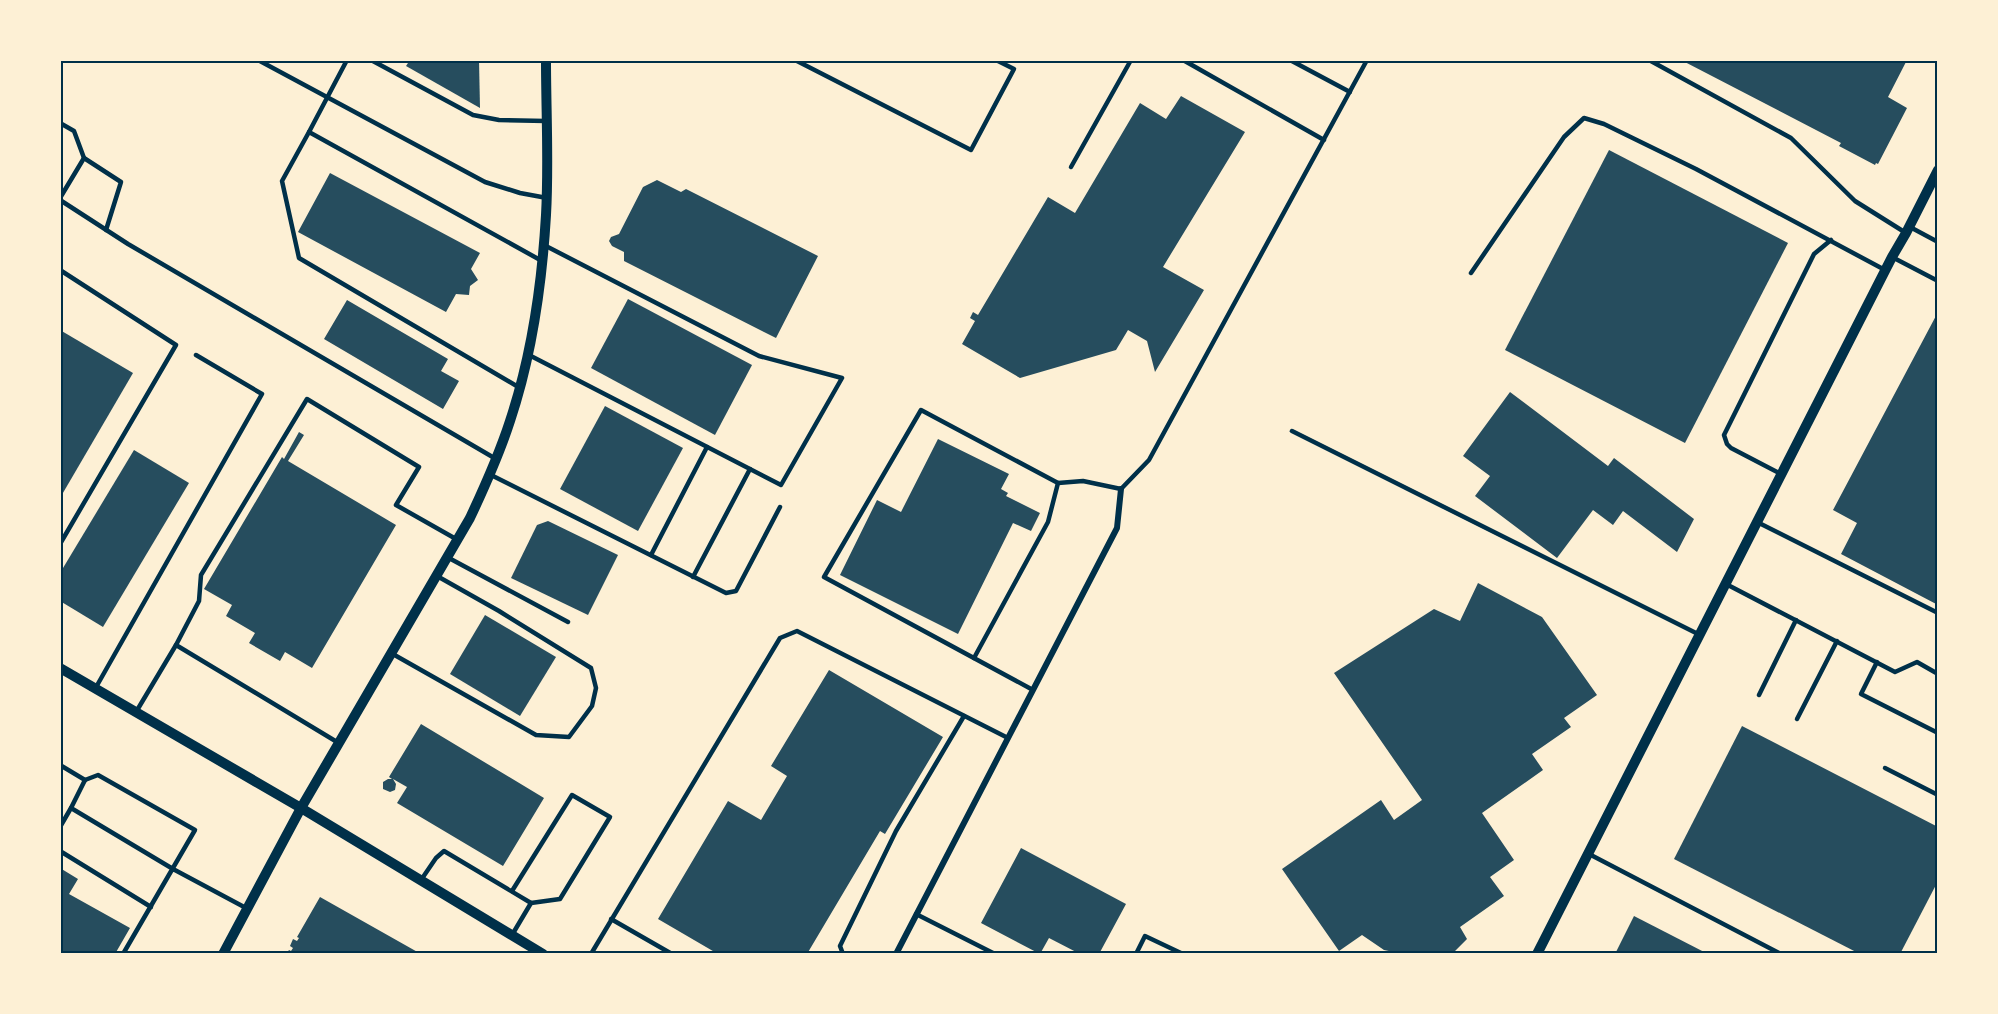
<svg xmlns="http://www.w3.org/2000/svg" width="1998" height="1014" viewBox="0 0 1998 1014" font-family="'Exo 2',sans-serif">
	<style>
		.building { fill: #264d5e }
		.lines { fill: none; stroke-linecap: round; stroke-linejoin: round }
		.service { stroke: #003049; stroke-width: 4.5 }
		.minor { stroke: #003049; stroke-width: 6 }
		.tertiary { stroke: #003049; stroke-width: 10 }
		.neatline { fill: none; stroke: #003049; stroke-width: 2 }
	</style>
	<rect width="100%" height="100%" fill="#fdf0d5"/>
	<g class="building">
		<path d="M410 60H479L480 108 406 66Z"/>
		<path d="M1681 60H1907L1888 97 1907 108 1878 164 1876 163 1875 165 1839 146 1841 143Z"/>
		<path d="M1181 96 1245 132 1163 267 1204 290 1155 372 1147 341 1128 330 1116 350 1020 378 962 344 975 321 970 318 973 312 978 315 1048 197 1075 213 1140 103 1166 119Z"/>
		<path d="M1609 150 1788 243 1685 443 1505 350Z"/>
		<path d="M330 173 480 253 471 269 478 280 470 286 469 295 456 294 446 312 298 232Z"/>
		<path d="M657 180 681 192 686 189 818 256 776 338 624 261V252L612 246 609 241 611 237 619 234 643 187Z"/>
		<path d="M628 299 752 365 715 435 591 368Z"/>
		<path d="M347 300 448 359 441 371 459 381 443 409 324 339Z"/>
		<path d="M1938 312V605L1841 554 1857 523 1833 510Z"/>
		<path d="M60 330 133 373 60 498Z"/>
		<path d="M1510 392 1608 466 1614 458 1694 519 1677 552 1623 511 1613 525 1593 510 1557 558 1475 496 1490 476 1463 456Z"/>
		<path d="M605 406 683 448 638 531 560 489Z"/>
		<path d="M299 432 304 435 288 461 396 525 312 668 285 652 280 661 249 643 255 633 226 616 232 605 204 589 282 457 284 459Z"/>
		<path d="M938 439 1009 474 1001 489 1008 493 1006 496 1040 513 1031 531 1013 523 958 634 840 575 877 500 901 512Z"/>
		<path d="M134 450 189 483 103 627 60 601V573Z"/>
		<path d="M548 521 618 555 588 615 511 578 537 525Z"/>
		<path d="M1478 583 1542 617 1597 695 1564 718 1571 727 1532 754 1543 770 1482 813 1514 860 1490 877 1504 896 1460 927 1467 939 1453 953 1403 954 1384 950 1362 935 1339 951 1282 869 1381 800 1394 820 1422 800 1334 673 1434 609 1460 621Z"/>
		<path d="M485 615 556 657 520 716 450 674Z"/>
		<path d="M829 670 943 737 885 834 880 831 807 954H718L658 919 728 801 761 820 787 776 771 766Z"/>
		<path d="M421 724 544 798 503 866 397 803 407 787 393 779 396 784 395 790 390 792 383 789V782L388 779H392L389 777Z"/>
		<path d="M1742 726 1938 827V881L1900 954H1860L1674 859Z"/>
		<path d="M1021 848 1126 904 1099 954H1080L1049 938 1040 954 981 923Z"/>
		<path d="M60 868 78 879 69 894 130 928 115 954H66L60 951Z"/>
		<path d="M320 897 421 954H286L289 950 291 951 293 948 290 946 293 939 297 941 299 938 297 937Z"/>
		<path d="M1634 916 1708 954H1615Z"/>
	</g>
	<g class="lines">
		<g class="service">
			<path d="M258 60 485 182 520 193 547 198"/>
			<path d="M371 60 473 115 499 120 546 121"/>
			<path d="M795 60 971 150 1014 69 996 60"/>
			<path d="M1183 60 1324 140"/>
			<path d="M1290 60 1350 92"/>
			<path d="M1649 60 1791 138 1855 201 1906 233"/>
			<path d="M60 123 74 131 84 158 121 182 106 230"/>
			<path d="M309 132 347 60"/>
			<path d="M1071 167 1131 60"/>
			<path d="M60 198 84 158"/>
			<path d="M60 200 128 244 496 459"/>
			<path d="M1910 227 1938 242"/>
			<path d="M1892 257 1938 281"/>
			<path d="M60 270 176 345 60 544"/>
			<path d="M1471 273 1564 137 1584 118 1604 124 1696 169 1885 270"/>
			<path d="M529 355 781 485 842 378 759 356 544 245"/>
			<path d="M520 388 299 258 282 181 309 132 542 261"/>
			<path d="M1292 431 1700 635"/>
			<path d="M1781 474 1731 448 1727 444 1724 435 1814 254 1831 240"/>
			<path d="M491 475 726 593 736 591 780 507"/>
			<path d="M1757 522 1938 613"/>
			<path d="M651 555 707 447"/>
			<path d="M447 557 568 622"/>
			<path d="M693 577 750 469"/>
			<path d="M1726 584 1895 672 1917 662 1938 674"/>
			<path d="M176 645 199 601 201 575 307 399 419 467 396 505 456 539"/>
			<path d="M391 653 536 735 569 737 592 706 596 688 591 668 499 611 437 576"/>
			<path d="M974 658 1048 522 1058 483"/>
			<path d="M1877 662 1861 694 1938 733"/>
			<path d="M95 689 262 394 196 355"/>
			<path d="M1033 690 824 577 921 410 1058 483 1083 481 1121 489 1149 460 1367 60"/>
			<path d="M1759 695 1796 620"/>
			<path d="M136 712 176 645 337 742"/>
			<path d="M1797 719 1837 641"/>
			<path d="M60 765 85 780"/>
			<path d="M1885 768 1938 795"/>
			<path d="M60 827 71 808"/>
			<path d="M60 851 151 907"/>
			<path d="M1589 854 1781 954"/>
			<path d="M421 880 436 858 444 851 531 903 512 935"/>
			<path d="M512 891 572 795 610 817 560 899 531 903"/>
			<path d="M916 914 995 954"/>
			<path d="M611 919 672 954"/>
			<path d="M123 954 195 830 98 775 85 780 71 808 173 869 246 908"/>
			<path d="M591 954 780 638 797 631 1008 738"/>
			<path d="M843 954 840 946 896 831 964 716"/>
			<path d="M1136 954 1145 936 1183 954"/>
		</g>
		<path class="minor" d="M896 954 1117 528 1121 489"/>
		<g class="tertiary">
			<path d="M60 668 301 808 543 954"/>
			<path d="M223 954 301 808 470 518C485 486 499 455 510 421 532 355 542 284 546 215 549 164 546 112 546 60"/>
			<path d="M1537 954 1892 257 1906 233 1938 170"/>
		</g>
	</g>
	<rect width="1998" height="1014" fill="none" stroke="#fdf0d5" stroke-width="123"/>
	<rect x="62" y="62" width="1874" height="890" class="neatline"/>
</svg>
